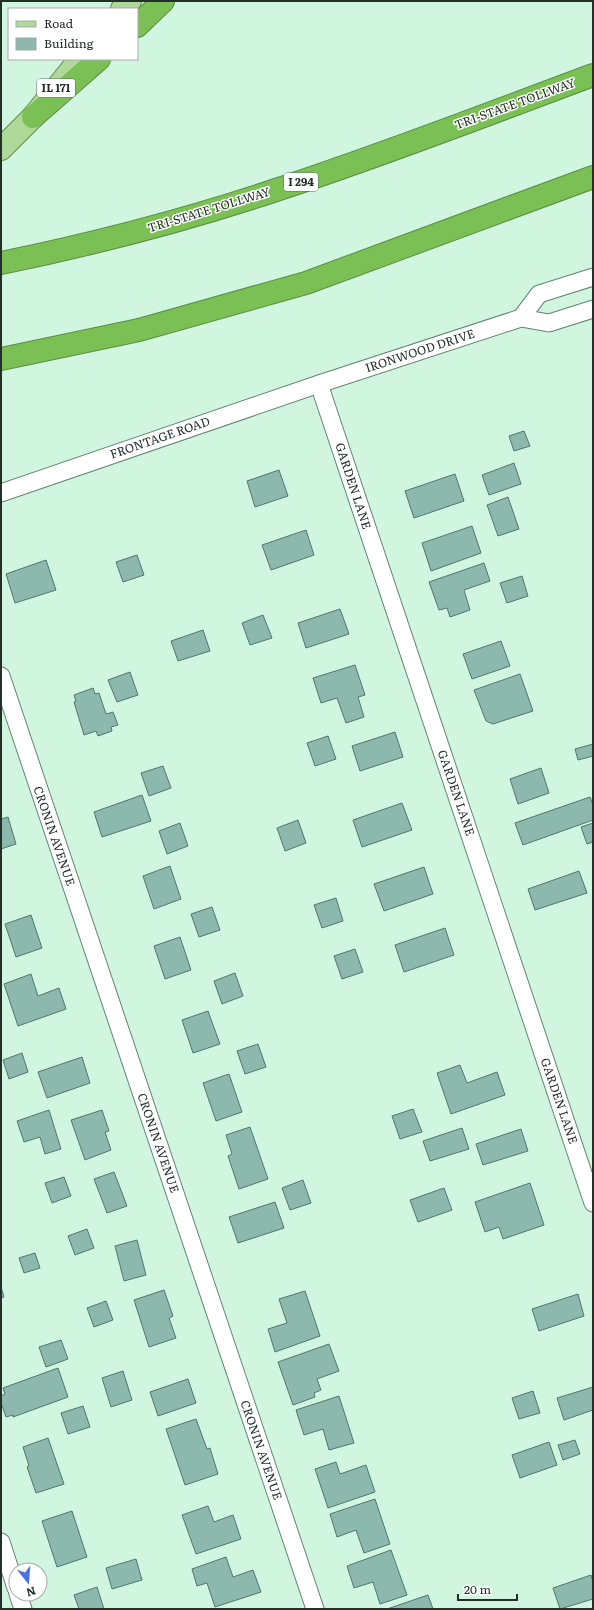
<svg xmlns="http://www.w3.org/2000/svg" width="594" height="1610" viewBox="0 0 594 1610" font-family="Literata,serif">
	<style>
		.building { fill: #8db8ae; stroke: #4e776e }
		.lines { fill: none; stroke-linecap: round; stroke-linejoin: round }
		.street-casing { stroke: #648571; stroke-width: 19 }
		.primary-casing { stroke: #5b8e45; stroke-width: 24 }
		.highway-casing { stroke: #5b8e45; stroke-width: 24 }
		.street { stroke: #fff; stroke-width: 17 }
		.primary { stroke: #afd999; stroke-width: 22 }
		.highway { stroke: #7ac055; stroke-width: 22 }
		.labels { text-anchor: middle; stroke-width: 3; stroke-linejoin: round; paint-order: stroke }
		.shield { fill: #fff; stroke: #646e68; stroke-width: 1 }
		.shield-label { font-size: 11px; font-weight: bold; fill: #223027 }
		.street-label { font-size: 12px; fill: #223027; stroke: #fff }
	</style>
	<rect width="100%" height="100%" fill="#d1f6df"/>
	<g class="building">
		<path d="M524 431 530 446 514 451 509 436Z"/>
		<path d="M514 463 521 484 489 495 482 475Z"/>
		<path d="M279 470 288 496 255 507 247 481Z"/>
		<path d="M455 474 464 501 414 518 405 491Z"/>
		<path d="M508 497 519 529 498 536 487 505Z"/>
		<path d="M472 526 481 553 431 571 422 543Z"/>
		<path d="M306 530 314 555 271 570 262 545Z"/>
		<path d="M137 555 144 575 123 582 116 562Z"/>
		<path d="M46 560 56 590 15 603 6 574Z"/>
		<path d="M484 563 490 581 464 590 470 610 450 617 447 608 439 610 429 582Z"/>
		<path d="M522 576 528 596 507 603 500 583Z"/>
		<path d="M340 609 349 634 306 648 298 623Z"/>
		<path d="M263 615 272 638 250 645 242 623Z"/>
		<path d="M203 630 210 651 178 661 171 641Z"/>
		<path d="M501 641 510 666 472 679 463 654Z"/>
		<path d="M355 665 365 695 358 697 364 717 346 723 337 698 321 703 313 678Z"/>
		<path d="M130 672 138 695 117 702 108 680Z"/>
		<path d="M520 674 533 711 493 724 486 721 474 690Z"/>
		<path d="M93 688 95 694 99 693 106 714 113 712 118 725 111 727 112 731 98 736 96 731 84 735 74 702 76 701 74 695Z"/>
		<path d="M395 732 403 757 360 771 352 746Z"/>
		<path d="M328 736 336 759 315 766 307 743Z"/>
		<path d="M593 744V756L578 760 575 749Z"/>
		<path d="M163 766 171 788 149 796 141 773Z"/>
		<path d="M541 768 549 793 518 804 510 779Z"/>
		<path d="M142 795 151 821 102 837 94 812Z"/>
		<path d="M590 797 593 805V820L523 845 515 823Z"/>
		<path d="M402 803 412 830 362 847 353 820Z"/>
		<path d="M8 817 16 844 1 849V819Z"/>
		<path d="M298 820 306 843 285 851 277 828Z"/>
		<path d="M180 823 188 846 167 854 159 831Z"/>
		<path d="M593 823V842L587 844 581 827Z"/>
		<path d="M170 866 181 899 154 909 143 876Z"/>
		<path d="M424 867 433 894 384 911 374 884Z"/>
		<path d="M579 871 587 893 535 910 528 889Z"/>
		<path d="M336 898 343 921 322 928 314 905Z"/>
		<path d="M212 907 220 930 199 937 191 914Z"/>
		<path d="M31 915 42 948 16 957 5 924Z"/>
		<path d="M445 928 454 955 404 972 395 945Z"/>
		<path d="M180 937 191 970 165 979 154 946Z"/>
		<path d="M355 949 363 972 342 979 334 956Z"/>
		<path d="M235 973 243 996 222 1004 214 981Z"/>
		<path d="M31 974 38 996 59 988 66 1009 18 1026 4 984Z"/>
		<path d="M208 1011 220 1044 193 1053 182 1020Z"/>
		<path d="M258 1044 266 1067 245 1074 237 1051Z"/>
		<path d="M22 1053 28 1072 9 1079 3 1060Z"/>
		<path d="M82 1057 90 1083 47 1098 38 1072Z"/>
		<path d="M460 1065 467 1083 497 1072 505 1095 451 1114 437 1073Z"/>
		<path d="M229 1074 242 1112 216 1121 203 1083Z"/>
		<path d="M413 1109 422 1132 400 1139 392 1116Z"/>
		<path d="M49 1110 61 1149 45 1154 40 1137 24 1142 17 1121Z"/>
		<path d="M102 1110 109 1131 105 1132 111 1150 85 1160 71 1120Z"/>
		<path d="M250 1127 268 1179 239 1189 228 1156 232 1154 226 1135Z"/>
		<path d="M462 1128 469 1149 430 1161 423 1141Z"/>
		<path d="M521 1129 528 1151 483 1165 476 1144Z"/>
		<path d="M114 1172 127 1206 107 1213 94 1179Z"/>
		<path d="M64 1177 71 1196 52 1203 45 1183Z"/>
		<path d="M303 1180 311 1203 290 1210 282 1188Z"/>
		<path d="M530 1183 544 1225 503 1239 499 1227 485 1232 475 1202Z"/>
		<path d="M444 1188 452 1210 418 1222 410 1200Z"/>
		<path d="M275 1202 284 1228 238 1243 229 1217Z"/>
		<path d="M87 1229 94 1248 75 1255 68 1236Z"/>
		<path d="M137 1240 146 1275 124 1281 115 1246Z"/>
		<path d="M35 1253 40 1268 24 1273 19 1258Z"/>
		<path d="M1 1287 4 1297 1 1298Z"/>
		<path d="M164 1290 173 1316 169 1318 176 1338 149 1347 134 1300Z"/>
		<path d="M305 1291 320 1336 275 1352 268 1329 287 1323 279 1299Z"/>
		<path d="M578 1294 584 1316 539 1331 532 1309Z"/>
		<path d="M106 1301 113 1320 94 1327 87 1308Z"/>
		<path d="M61 1340 68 1359 46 1367 39 1347Z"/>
		<path d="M329 1344 339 1371 317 1379 321 1390 314 1393 315 1397 293 1405 278 1362Z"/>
		<path d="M58 1368 68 1397 13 1417V1415L6 1417 1 1403V1396L5 1394 3 1388Z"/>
		<path d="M123 1371 132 1400 111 1407 102 1378Z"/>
		<path d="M188 1379 196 1403 158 1416 150 1392Z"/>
		<path d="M593 1387V1410L564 1420 557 1398Z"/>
		<path d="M533 1391 540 1413 519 1419 512 1398Z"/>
		<path d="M339 1396 354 1443 329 1450 323 1429 304 1435 296 1410Z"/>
		<path d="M83 1406 90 1427 68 1434 61 1413Z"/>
		<path d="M196 1419 207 1449 210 1448 218 1474 185 1485 166 1429Z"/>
		<path d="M48 1438 64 1484 36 1493 27 1467 29 1466 23 1447Z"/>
		<path d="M575 1440 580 1454 563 1460 558 1445Z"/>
		<path d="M549 1442 557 1465 520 1478 512 1455Z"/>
		<path d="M336 1462 340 1474 366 1465 375 1492 328 1508 315 1469Z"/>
		<path d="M375 1499 390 1544 364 1553 356 1530 337 1537 330 1514Z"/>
		<path d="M208 1506 214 1522 233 1515 241 1539 196 1554 182 1515Z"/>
		<path d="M72 1511 87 1557 57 1567 42 1521Z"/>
		<path d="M391 1550 407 1595 380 1604 373 1582 354 1588 347 1566Z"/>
		<path d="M226 1557 233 1577 253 1570 261 1592 215 1607 207 1583 197 1586 192 1569Z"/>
		<path d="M136 1559 142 1580 112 1589 106 1568Z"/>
		<path d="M591 1575 593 1582V1599L560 1609 553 1588Z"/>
		<path d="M97 1587 104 1609H79L74 1595Z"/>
		<path d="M428 1595 433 1609H387Z"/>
	</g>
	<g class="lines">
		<g class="street-casing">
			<g id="street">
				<path d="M521 318 539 294 593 277"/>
				<path d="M319 384 593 1203"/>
				<path d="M1 493 319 384 521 318 549 323 593 309"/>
				<path d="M1 676 315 1609"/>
				<path d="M1 1542 16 1588"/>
				<path d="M18 1594 23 1609"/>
			</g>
		</g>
		<g class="primary-casing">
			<g id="primary">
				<path d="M122 9 130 1"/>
				<path d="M1 149 33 117 80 59"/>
			</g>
		</g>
		<g class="highway-casing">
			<g id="highway">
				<path d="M137 26 163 1"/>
				<path d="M33 117 99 59"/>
				<path d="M1 263C94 244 186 220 276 190 383 155 488 114 593 75"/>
				<path d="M1 359 139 330 306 283 593 177"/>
			</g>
		</g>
		<use href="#street" class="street"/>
		<use href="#primary" class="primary"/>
		<use href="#highway" class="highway"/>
	</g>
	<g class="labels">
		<g class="shield">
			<rect x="37" y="79" width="38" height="18" rx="3"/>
			<rect x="284" y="173" width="34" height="18" rx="3"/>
		</g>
		<g class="shield-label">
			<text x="56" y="92">IL 171</text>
			<text x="301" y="186">I 294</text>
		</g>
		<g class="street-label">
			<text transform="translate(515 104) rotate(-20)" y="4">TRI-STATE TOLLWAY</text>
			<text transform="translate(209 210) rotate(-17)" y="4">TRI-STATE TOLLWAY</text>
			<text transform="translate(420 351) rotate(-18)" y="4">IRONWOOD DRIVE</text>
			<text transform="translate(160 438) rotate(-19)" y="4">FRONTAGE ROAD</text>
			<text transform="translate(353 486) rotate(72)" y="4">GARDEN LANE</text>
			<text transform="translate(456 793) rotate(71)" y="4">GARDEN LANE</text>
			<text transform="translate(54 836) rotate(71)" y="4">CRONIN AVENUE</text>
			<text transform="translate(559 1101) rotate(71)" y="4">GARDEN LANE</text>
			<text transform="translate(158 1143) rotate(71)" y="4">CRONIN AVENUE</text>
			<text transform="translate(261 1450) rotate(71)" y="4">CRONIN AVENUE</text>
		</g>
	</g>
	<rect width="594" height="1610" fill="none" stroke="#223027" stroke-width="4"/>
	<rect x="8" y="8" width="130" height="52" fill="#ffffff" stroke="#a7aca9"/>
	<rect x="16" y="21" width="20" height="6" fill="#afd999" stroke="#a7aca9"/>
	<text x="44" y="28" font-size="12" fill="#223027">Road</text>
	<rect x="16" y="38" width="20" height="12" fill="#8db8ae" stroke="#a7aca9"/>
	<text x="44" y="48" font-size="12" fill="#223027">Building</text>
	<g transform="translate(28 1582) rotate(163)"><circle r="19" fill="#ffffff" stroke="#a7aca9"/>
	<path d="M0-3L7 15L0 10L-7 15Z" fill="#4972e4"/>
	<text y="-6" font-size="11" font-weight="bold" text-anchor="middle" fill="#223027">N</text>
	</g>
	<path d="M458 1594v6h59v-6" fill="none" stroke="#223027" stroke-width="2"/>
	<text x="464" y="1594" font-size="12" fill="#223027" stroke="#ffffff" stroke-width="3" paint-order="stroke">20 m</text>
</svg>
